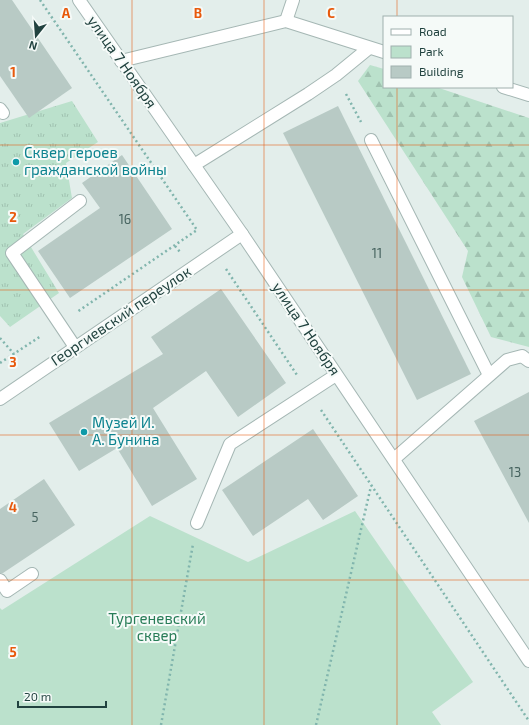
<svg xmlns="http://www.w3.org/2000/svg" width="529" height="725" viewBox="0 0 529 725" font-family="'Exo 2',sans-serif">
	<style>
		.grass { fill: url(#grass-tufts) }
		.forest { fill: url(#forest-firs) }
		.park { fill: #bbe1cc }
		.building { fill: #b8cac5 }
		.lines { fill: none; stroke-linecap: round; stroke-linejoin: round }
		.minor-casing { stroke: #a5b7b4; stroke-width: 14 }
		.path { stroke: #81b5ad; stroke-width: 2.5; stroke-dasharray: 2 3; stroke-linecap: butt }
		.minor { stroke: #fff; stroke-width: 12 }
		.grid { fill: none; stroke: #e8590c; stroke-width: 1; stroke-opacity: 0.55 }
		.culture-dot { fill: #0f9aa8; stroke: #f5faf8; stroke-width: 1.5 }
		.labels { text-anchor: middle; stroke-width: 4; stroke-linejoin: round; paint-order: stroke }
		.number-label { font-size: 13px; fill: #476460 }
		.street-label { font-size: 15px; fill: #21423f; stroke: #f5faf8 }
		.culture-label { font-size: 15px; fill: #0d838f; stroke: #f5faf8; text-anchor: start }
		.park-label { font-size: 15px; fill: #277c57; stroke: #f5faf8 }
		.grid-label { font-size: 13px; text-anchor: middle; font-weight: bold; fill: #e8590c; stroke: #f5faf8; stroke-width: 4; stroke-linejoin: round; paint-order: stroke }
	</style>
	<defs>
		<pattern id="grass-tufts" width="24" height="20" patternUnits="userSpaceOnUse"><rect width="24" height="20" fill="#bbe1cc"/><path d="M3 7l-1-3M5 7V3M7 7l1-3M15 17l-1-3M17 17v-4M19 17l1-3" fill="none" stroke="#a0c2b0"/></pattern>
		<pattern id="forest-firs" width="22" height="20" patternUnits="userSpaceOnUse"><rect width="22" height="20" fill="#bbe1cc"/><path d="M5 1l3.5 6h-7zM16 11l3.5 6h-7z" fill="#a0c2b0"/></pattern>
	</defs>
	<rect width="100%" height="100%" fill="#e3eeeb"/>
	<path class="grass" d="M72 101 98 142 66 163 72 198 23 234 59 293 10 327 0 316V123Z"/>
	<path class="forest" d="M370 65 384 69V87H436L529 118V347L491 337 462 277 468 251 358 81Z"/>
	<path class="park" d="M355 511 473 682 432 712 441 725H0V608L2 610 150 516 248 562Z"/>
	<g class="building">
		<path d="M0 0H12L72 88 29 118 0 76Z"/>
		<path d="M338 106 471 374 417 400 283 133Z"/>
		<path d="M122 155 172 229 70 298 38 251 100 208 82 183Z"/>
		<path d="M221 289 286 383 238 417 206 371 153 408 197 479 152 506 117 448 79 471 49 423 163 354 151 337Z"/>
		<path d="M529 392V523L474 421Z"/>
		<path d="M313 429 358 496 323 520 308 499 253 536 222 490Z"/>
		<path d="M44 479 75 525 3 573H0V509Z"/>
	</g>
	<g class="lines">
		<g class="minor-casing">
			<g id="minor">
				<path d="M79 0 242 234 529 661"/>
				<path d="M286 21 293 0"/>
				<path d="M121 61 286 21 384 52"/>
				<path d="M503 87 529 95"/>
				<path d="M0 109 3 113"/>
				<path d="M371 140 489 375"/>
				<path d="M194 165 308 94 336 75 369 48"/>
				<path d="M75 347 12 253 80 201"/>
				<path d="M0 399 242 234"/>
				<path d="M394 459 507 360 522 356 529 361"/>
				<path d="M197 523 230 444 336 375"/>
				<path d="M0 580 7 591 32 574"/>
			</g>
		</g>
		<g class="path">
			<path d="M40 0 197 230 77 312"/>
			<path d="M346 94 361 122"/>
			<path d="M175 246 180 252"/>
			<path d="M226 269 297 375"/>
			<path d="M0 338 14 354"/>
			<path d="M0 363 41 336"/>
			<path d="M321 410 529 721"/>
			<path d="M161 725 193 544"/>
			<path d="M316 725 371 486"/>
		</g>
		<use href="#minor" class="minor"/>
	</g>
	<path class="grid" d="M132 0V725M264 0V725M397 0V17M397 87V725M0 145H529M0 290H529M0 435H529M0 580H529"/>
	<g class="culture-dot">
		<circle cx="16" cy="162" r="4"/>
		<circle cx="84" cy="432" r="4"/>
	</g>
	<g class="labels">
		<g class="number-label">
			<text x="125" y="224">16</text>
			<text x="377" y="258">11</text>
			<text x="515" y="477">13</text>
			<text x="35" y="522">5</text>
		</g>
		<g class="street-label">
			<text transform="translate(122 62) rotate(55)" y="5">улица 7 Ноября</text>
			<text transform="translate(121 316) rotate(-34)" y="5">Георгиевский переулок</text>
			<text transform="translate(306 329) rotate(56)" y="5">улица 7 Ноября</text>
		</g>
		<g class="culture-label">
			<text x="24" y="158">Сквер героев<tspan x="24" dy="17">гражданской войны</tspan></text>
			<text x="92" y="428">Музей И.<tspan x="92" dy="17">А. Бунина</tspan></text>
		</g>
		<g class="park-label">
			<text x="157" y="624">Тургеневский<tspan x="157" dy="17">сквер</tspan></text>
		</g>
	</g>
	<g class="grid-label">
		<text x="66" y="18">A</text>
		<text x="198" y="18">B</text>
		<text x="331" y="18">C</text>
		<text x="13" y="77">1</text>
		<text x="13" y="222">2</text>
		<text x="13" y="367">3</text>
		<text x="13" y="512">4</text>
		<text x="13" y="657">5</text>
	</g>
	<rect x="383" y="16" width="130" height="72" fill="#f5faf8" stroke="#a0b0ae"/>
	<rect x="391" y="29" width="20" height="6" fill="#ffffff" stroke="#a0b0ae"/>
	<text x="419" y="36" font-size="12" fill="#21423f">Road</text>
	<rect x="391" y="46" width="20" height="12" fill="#bbe1cc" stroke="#a0b0ae"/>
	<text x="419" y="56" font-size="12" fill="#21423f">Park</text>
	<rect x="391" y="66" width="20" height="12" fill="#b8cac5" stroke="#a0b0ae"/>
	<text x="419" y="76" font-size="12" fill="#21423f">Building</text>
	<g transform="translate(36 36) rotate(197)" stroke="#f5faf8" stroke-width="3" paint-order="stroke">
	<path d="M0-3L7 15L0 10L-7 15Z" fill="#21423f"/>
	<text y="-6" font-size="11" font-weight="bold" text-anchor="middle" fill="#21423f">N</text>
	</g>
	<path d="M18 701v6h88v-6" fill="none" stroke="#21423f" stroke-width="2"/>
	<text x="24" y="701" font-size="12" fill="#21423f" stroke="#f5faf8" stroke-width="3" paint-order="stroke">20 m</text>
</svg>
